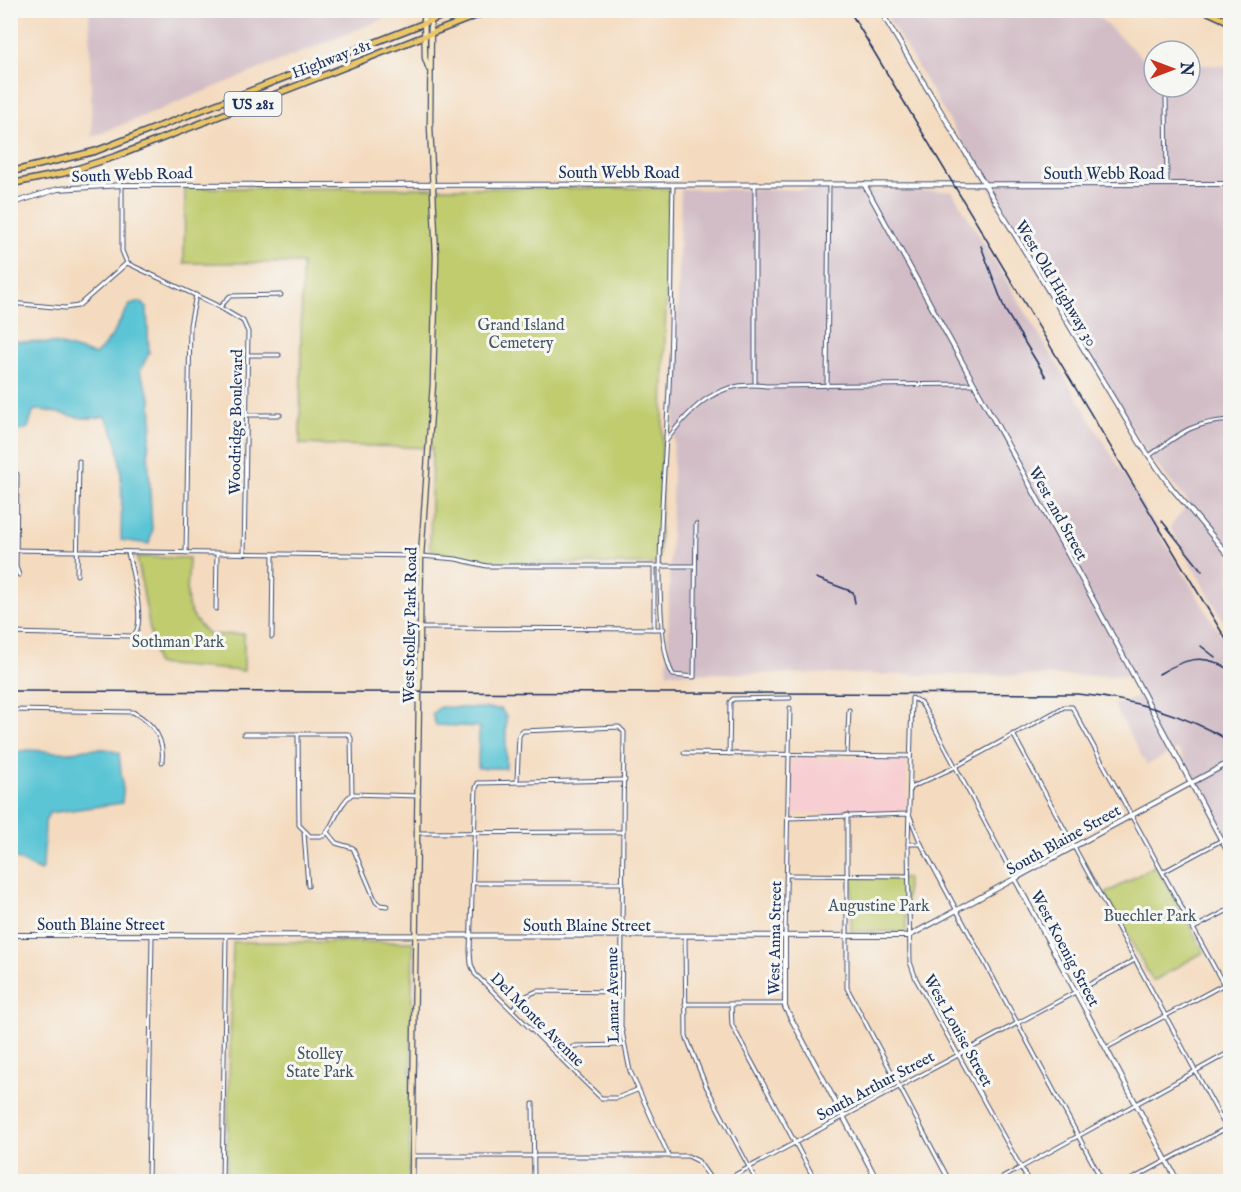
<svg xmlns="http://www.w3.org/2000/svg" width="1241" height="1192" viewBox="0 0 1241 1192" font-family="'IM FELL English',serif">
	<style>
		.built { fill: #f7cfd2 }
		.industrial { fill: #d2bdc6 }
		.green { fill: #c0cc6e; stroke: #6e7e66; stroke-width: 1.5 }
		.water { fill: #5bc5d5; stroke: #3b7a9a; stroke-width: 1.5 }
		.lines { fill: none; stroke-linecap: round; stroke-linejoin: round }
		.minor-casing { stroke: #3c496d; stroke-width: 5 }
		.tertiary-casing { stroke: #3c496d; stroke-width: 6 }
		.secondary-casing { stroke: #3c496d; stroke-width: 7 }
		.trunk-casing { stroke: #3c496d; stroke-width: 8 }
		.minor { stroke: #fff; stroke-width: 3 }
		.tertiary { stroke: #fff; stroke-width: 4 }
		.secondary { stroke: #f7e8c3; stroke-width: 4.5 }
		.trunk { stroke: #ebc669; stroke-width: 5 }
		.rail { stroke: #1b2f5e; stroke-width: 1.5 }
		.labels { text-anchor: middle; stroke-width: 6; stroke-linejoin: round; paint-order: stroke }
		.shield { fill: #f6f6f2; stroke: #5d6b8a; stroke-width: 1.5 }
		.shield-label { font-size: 15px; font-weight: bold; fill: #1b2f5e }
		.street-label { font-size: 16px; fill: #1b2f5e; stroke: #f6f6f2 }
		.park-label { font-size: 16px; fill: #445662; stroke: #f6f6f2 }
	</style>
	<rect width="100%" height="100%" fill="#f6f6f2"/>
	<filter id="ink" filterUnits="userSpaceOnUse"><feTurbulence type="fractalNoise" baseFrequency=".0167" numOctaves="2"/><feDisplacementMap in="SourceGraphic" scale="12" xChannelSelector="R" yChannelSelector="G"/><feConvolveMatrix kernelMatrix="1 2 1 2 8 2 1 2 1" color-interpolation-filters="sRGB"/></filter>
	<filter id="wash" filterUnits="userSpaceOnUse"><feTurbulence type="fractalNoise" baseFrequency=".008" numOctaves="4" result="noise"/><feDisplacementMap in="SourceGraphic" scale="24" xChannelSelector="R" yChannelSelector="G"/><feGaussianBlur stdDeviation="1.35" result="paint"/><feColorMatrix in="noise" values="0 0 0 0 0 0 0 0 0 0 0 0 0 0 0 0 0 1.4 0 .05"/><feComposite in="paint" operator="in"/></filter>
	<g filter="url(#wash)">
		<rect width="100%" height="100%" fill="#f4dbbf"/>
		<path class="built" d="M791 758 907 759 906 812 790 814Z"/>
		<g class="industrial">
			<path d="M89 11V10L403 11 92 137Z"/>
			<path d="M884 11H1092L1147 62 1154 63V87H1190V64L1230 66V632L1170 527 1189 503 1149 456Z"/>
			<path d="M681 189 952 191 1230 650V847L1178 749 1147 765 1113 704 1141 697 1130 676 667 673Z"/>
		</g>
		<g class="green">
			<path d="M185 188H669L659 564 488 563 430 550 432 448 300 444 302 263H184Z"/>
			<path d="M137 557 189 558C188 597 179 607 209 635L244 634V671L156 664Z"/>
			<path d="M1156 865 1204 952 1153 981 1105 894Z"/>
			<path d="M852 877 907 878 906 932 851 931Z"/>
			<path d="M233 942H413L409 1181 226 1182Z"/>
		</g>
		<g class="water">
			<path d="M141 302 147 308 149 353 140 371 151 399 152 424 148 450 152 531 149 544 121 540C121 506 127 442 104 416 84 424 57 409 34 410L28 428 10 434 11 341 54 343 95 355C115 337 116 325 130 305Z"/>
			<path d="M440 707 501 709 506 717V768H478L479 727 436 725 432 714Z"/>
			<path d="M85 749H107L119 753 123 791 122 803 49 813 45 822 43 868 40 871 11 856V754C30 744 62 758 85 749Z"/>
		</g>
	</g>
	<g filter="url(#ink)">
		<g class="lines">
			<g class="minor-casing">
				<g id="minor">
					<path d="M1163 88 1166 95 1167 184"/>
					<path d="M673 185C671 263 673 343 667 422 664 474 650 635 673 675L694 677 696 524"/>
					<path d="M122 186V251L127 263 214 304 243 321 248 332 244 554"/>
					<path d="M10 303 65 308 78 306 127 263"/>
					<path d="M220 307 230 296 281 295"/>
					<path d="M249 355H279"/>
					<path d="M755 382V184"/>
					<path d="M827 386 829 184"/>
					<path d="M247 415H280"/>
					<path d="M666 441C692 406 719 379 766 386L974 384"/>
					<path d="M1149 456C1181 433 1190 423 1230 420"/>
					<path d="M17 474 16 567 19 575"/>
					<path d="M10 550 421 556 456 559 487 566H695"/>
					<path d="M186 553 190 325 196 295"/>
					<path d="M77 575 79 461"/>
					<path d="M216 609 217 553"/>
					<path d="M422 628 664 629"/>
					<path d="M654 629V567"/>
					<path d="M10 633 132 636C148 628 131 569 128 552"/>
					<path d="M272 637 273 555"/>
					<path d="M10 710 133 712C153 723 165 738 162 762"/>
					<path d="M244 734H348L351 738 352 794C338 805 335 823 324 836H310L299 825 298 734"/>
					<path d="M1013 734 1230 1135"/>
					<path d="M684 753 910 756"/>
					<path d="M729 754 730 702 733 699 790 698"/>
					<path d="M847 755 849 710"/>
					<path d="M517 780 519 736 522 731 619 727 624 732 621 1026 630 1071 669 1156"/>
					<path d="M625 780 478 783 476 788 470 951 471 964 475 974 601 1098H617L637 1090"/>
					<path d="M910 788 955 767 1064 707H1072L1230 996"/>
					<path d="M352 794 419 796"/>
					<path d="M847 815V988L950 1182"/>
					<path d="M788 818 909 814 921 844 1103 1182"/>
					<path d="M327 832 336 843 353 848 376 902 380 905 387 906"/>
					<path d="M304 833 308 886"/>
					<path d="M418 833 623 832"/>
					<path d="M908 844H921"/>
					<path d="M1163 872 1222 840"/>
					<path d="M787 875 908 876"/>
					<path d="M1015 879 927 713 920 702 912 698 908 844 910 962 916 979 1029 1182"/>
					<path d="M473 883H623"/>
					<path d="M1194 928 1230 909"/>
					<path d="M685 937 686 1036 706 1086 757 1182"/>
					<path d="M785 937 790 708"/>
					<path d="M685 1004H785"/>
					<path d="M731 1004 732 1025 816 1182"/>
					<path d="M512 1010 522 998 537 991 621 992"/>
					<path d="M1106 1048 1230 981"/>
					<path d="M558 1055 575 1046 623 1045"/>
					<path d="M533 1104 534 1182"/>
					<path d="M413 1156H688L698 1161 713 1182"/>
					<path d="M148 1182 152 936"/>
					<path d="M222 1182 226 937"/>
					<path d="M722 1182 1135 960"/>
					<path d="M995 1182 1230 1052"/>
					<path d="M1127 1182 1230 1126"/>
				</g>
			</g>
			<g class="tertiary-casing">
				<g id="tertiary">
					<path d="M880 10 1140 443 1171 487 1230 557"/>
					<path d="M864 184 1096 605 1230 856"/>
					<path d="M10 204 58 189 122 185 1230 184"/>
					<path d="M1015 879 1178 1182"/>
					<path d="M10 935 909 936 1230 762"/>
					<path d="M785 938V1007L878 1182"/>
				</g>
			</g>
			<g class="secondary-casing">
				<g id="secondary">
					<path d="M424 10 425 58 429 69"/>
					<path d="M412 1182 421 556 433 384 436 256 430 126 431 10"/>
				</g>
			</g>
			<g class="trunk-casing">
				<g id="trunk">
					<path d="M1204 10 1230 22"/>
					<path d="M10 172 96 151 458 10"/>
					<path d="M10 184 64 173 117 156 491 10"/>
				</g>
			</g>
			<use href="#minor" class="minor"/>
			<use href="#tertiary" class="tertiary"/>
			<use href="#secondary" class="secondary"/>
			<use href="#trunk" class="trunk"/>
			<g class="rail">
				<path d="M849 10 1230 646"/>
				<path d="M981 246 1005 310 1046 377"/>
				<path d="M1162 521 1202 571"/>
				<path d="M816 578 853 592 855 603"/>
				<path d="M1201 646 1215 657"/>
				<path d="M1159 674C1184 659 1204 652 1230 670"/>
				<path d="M10 691 1077 694C1132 699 1182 713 1230 741"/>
			</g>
		</g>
	</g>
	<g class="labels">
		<rect class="shield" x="224.5" y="92" width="57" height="24" rx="4.5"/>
		<g class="shield-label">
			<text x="253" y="109">US 281</text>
		</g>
		<g class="street-label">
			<text transform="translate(331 58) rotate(-21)" y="6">Highway 281</text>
			<text x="619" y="178">South Webb Road</text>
			<text x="1104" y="179">South Webb Road</text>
			<text transform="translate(132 174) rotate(-2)" y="6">South Webb Road</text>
			<text transform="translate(1057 283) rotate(59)" y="6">West Old Highway 30</text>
			<text transform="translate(235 422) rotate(-89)" y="6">Woodridge Boulevard</text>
			<text transform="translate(1059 513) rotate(61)" y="6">West 2nd Street</text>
			<text transform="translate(409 625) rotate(-89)" y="6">West Stolley Park Road</text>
			<text transform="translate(1063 839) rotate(-29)" y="6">South Blaine Street</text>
			<text x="101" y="930">South Blaine Street</text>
			<text x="587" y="931">South Blaine Street</text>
			<text transform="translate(774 938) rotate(-89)" y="6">West Anna Street</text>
			<text transform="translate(1066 948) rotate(62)" y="6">West Koenig Street</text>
			<text transform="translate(612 995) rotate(-91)" y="6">Lamar Avenue</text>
			<text transform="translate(538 1019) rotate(45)" y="6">Del Monte Avenue</text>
			<text transform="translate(959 1030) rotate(61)" y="6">West Louise Street</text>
			<text transform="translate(875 1085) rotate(-28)" y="6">South Arthur Street</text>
		</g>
		<g class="park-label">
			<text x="521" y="330">Grand Island<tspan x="521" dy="18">Cemetery</tspan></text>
			<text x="178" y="647">Sothman Park</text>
			<text x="879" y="911">Augustine Park</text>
			<text x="1150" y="921">Buechler Park</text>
			<text x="320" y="1059">Stolley<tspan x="320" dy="18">State Park</tspan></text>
		</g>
	</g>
	<rect width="1241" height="1192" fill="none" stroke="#f6f6f2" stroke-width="36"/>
	<g transform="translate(1172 69) rotate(90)"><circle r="28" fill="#f6f6f2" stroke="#9ea6b7" stroke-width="1.5"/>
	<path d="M0-4.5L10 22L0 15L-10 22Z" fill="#c8321e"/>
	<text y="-9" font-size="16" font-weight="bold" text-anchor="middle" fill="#1b2f5e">N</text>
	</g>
</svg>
